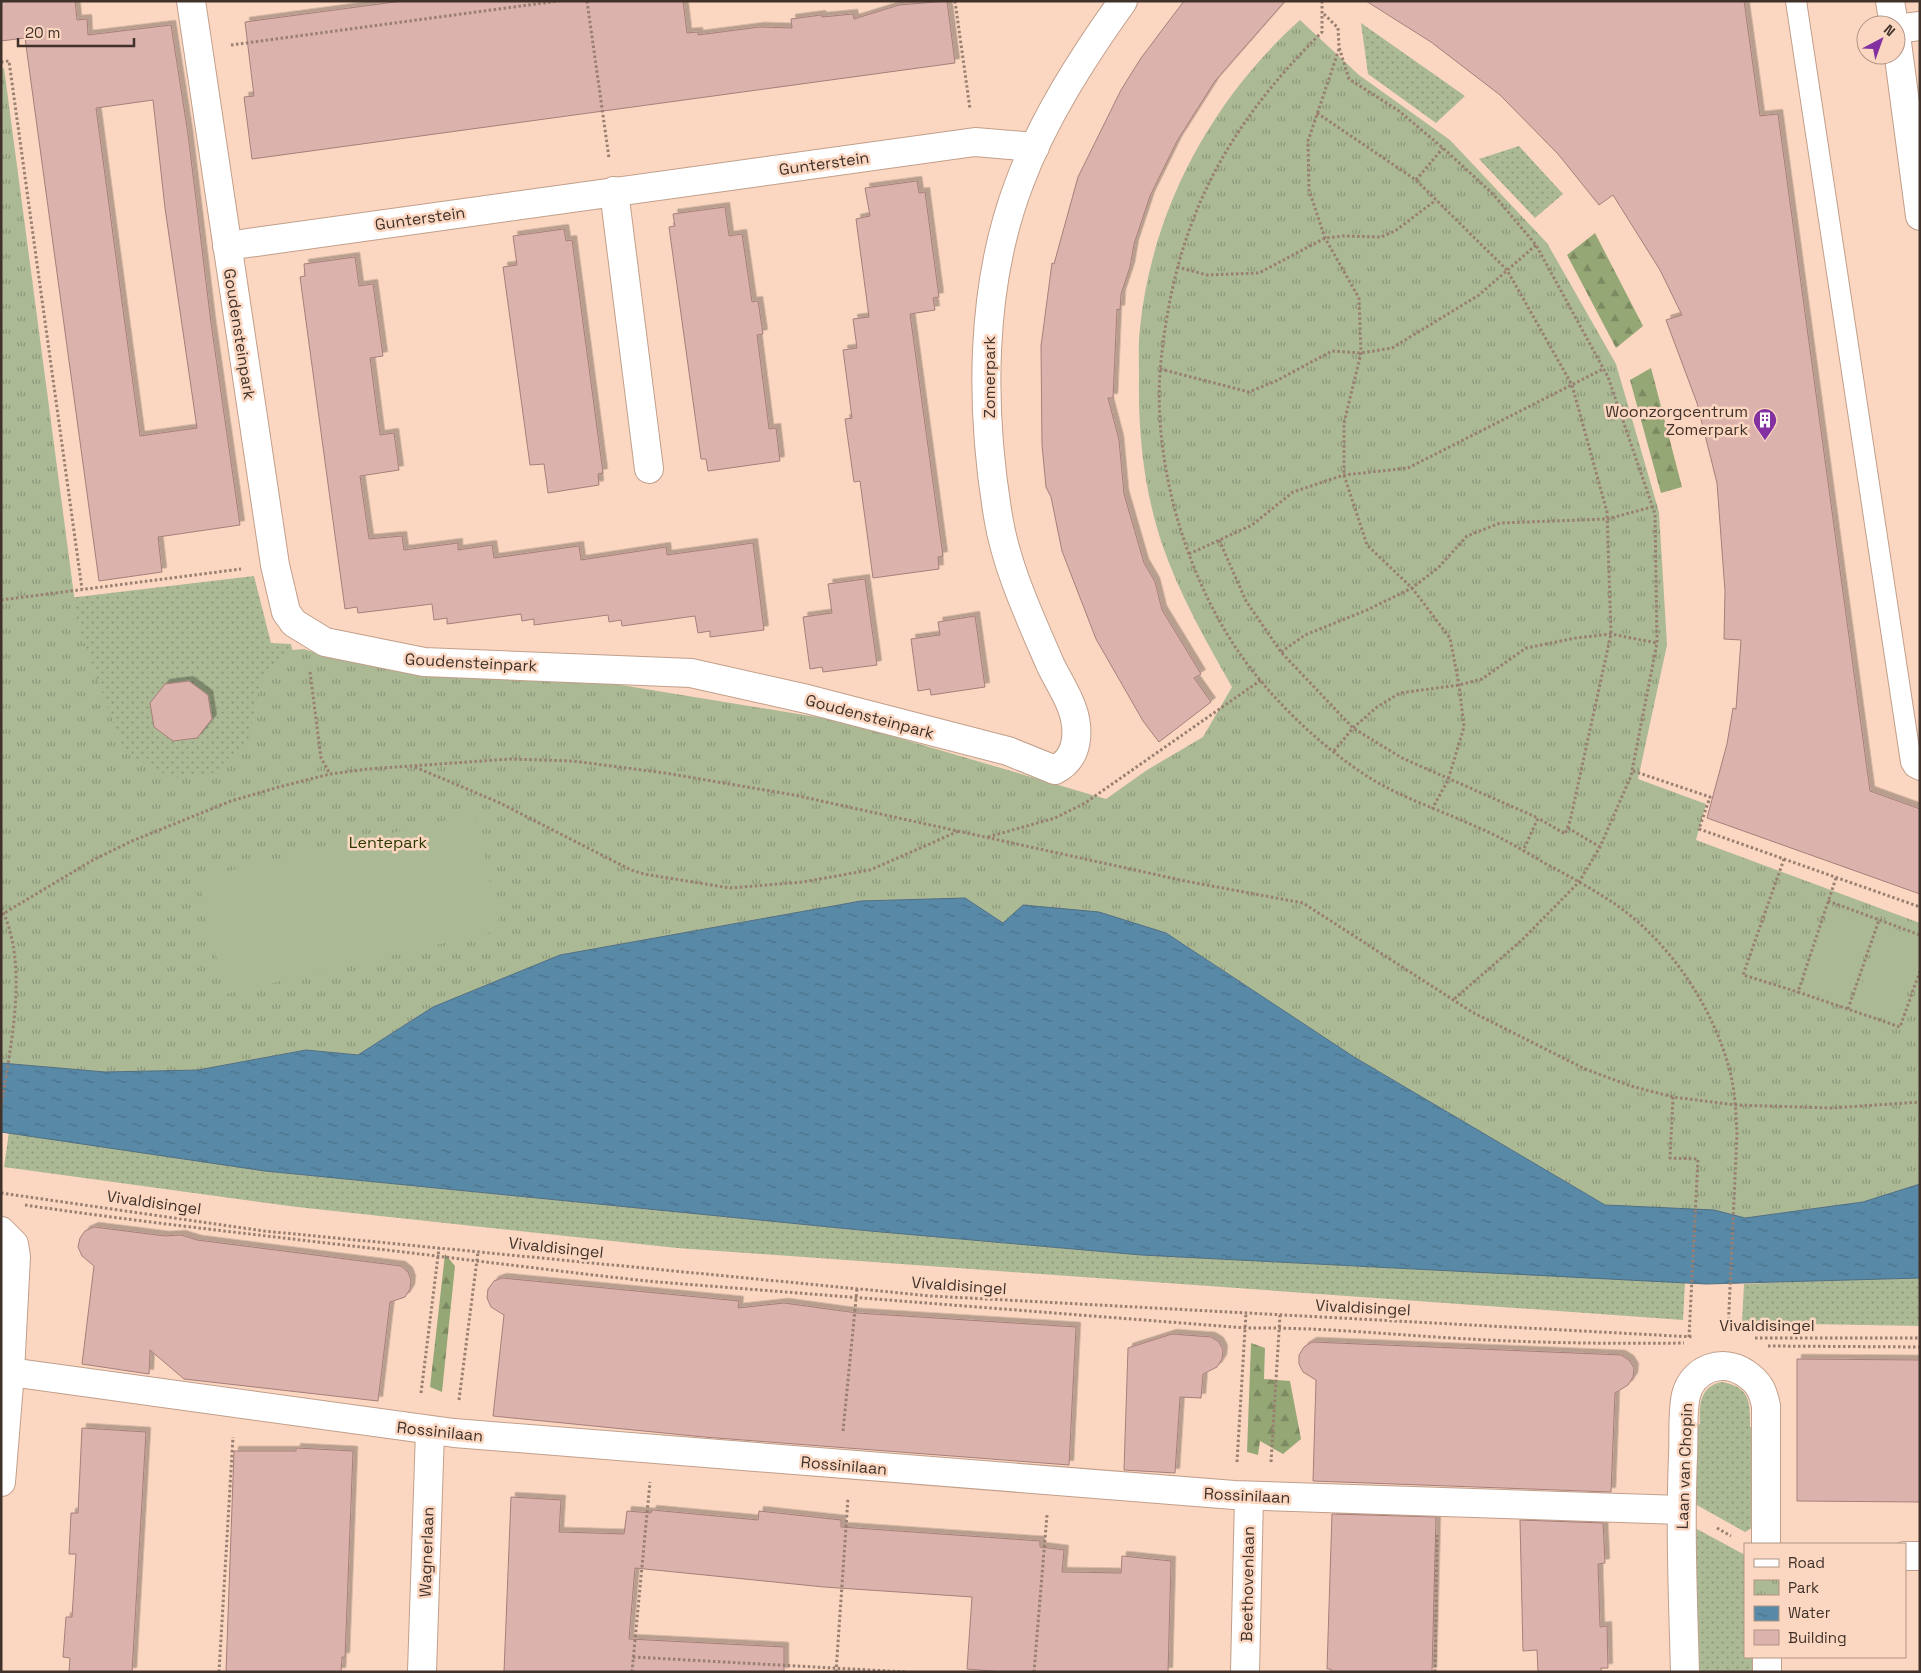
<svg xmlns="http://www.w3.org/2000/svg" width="1921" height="1673" viewBox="0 0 1921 1673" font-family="'Space Grotesk',sans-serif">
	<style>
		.grass { fill: url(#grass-dots) }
		.forest { fill: url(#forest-firs) }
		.park { fill: url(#park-tufts) }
		.pitch { fill: #acb995 }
		.water { fill: url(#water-ripples); stroke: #516f82 }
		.building { fill: #dcb2ad; stroke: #a67f7a; fill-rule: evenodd; filter: url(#shadow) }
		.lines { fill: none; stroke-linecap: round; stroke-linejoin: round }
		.lane-casing { stroke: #c19f8b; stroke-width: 22 }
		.street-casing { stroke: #c19f8b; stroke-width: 30 }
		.path { stroke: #987f71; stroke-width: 3; stroke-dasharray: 2.5 2.5; stroke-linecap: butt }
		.lane { stroke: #fff; stroke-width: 20 }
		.street { stroke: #fff; stroke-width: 28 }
		.labels { text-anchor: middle; stroke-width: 5; stroke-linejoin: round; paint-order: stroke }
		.street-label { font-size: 16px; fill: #40322a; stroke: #fbd7c1 }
		.poi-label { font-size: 16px; fill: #40322a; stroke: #fbd7c1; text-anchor: end }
		.park-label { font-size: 16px; fill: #293700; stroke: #fbd7c1 }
	</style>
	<defs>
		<pattern id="grass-dots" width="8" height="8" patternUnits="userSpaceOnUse" patternTransform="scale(1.25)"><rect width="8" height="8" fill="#acb995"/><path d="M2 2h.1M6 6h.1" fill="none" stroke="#8d977a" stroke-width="1.8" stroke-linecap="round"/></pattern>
		<pattern id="forest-firs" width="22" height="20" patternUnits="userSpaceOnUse" patternTransform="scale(1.25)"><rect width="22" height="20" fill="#96a776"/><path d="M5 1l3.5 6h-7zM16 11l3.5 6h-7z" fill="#7c8961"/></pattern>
		<pattern id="park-tufts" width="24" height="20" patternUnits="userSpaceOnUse" patternTransform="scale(1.25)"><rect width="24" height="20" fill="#acb995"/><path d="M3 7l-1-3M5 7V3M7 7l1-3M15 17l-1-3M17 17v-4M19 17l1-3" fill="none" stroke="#8d977a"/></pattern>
		<pattern id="water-ripples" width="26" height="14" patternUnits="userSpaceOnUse" patternTransform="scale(1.25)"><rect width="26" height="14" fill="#5889a7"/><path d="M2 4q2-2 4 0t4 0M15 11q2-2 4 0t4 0" fill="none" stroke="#4a7188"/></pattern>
		<filter id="shadow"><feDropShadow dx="4.5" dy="-4.5" stdDeviation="0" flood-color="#0004"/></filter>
	</defs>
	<rect width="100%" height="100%" fill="#fbd7c1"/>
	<g class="grass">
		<path d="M1361 23 1465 96 1436 123 1368 74Z"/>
		<path d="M1519 146 1563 194 1535 218 1479 159Z"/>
		<path d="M254 576 271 643 291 644 309 723 40 878 1 606Z"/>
		<path d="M9 1132 265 1171 870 1231 1141 1255 1685 1282 1683 1320 677 1248 297 1207 4 1167Z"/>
		<path d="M1880 1278H1920V1326L1742 1323 1744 1284Z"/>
		<path d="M1722 1382C1751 1387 1750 1403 1750 1427H1754V1527L1745 1532 1695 1504V1425L1700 1424C1699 1405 1700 1386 1722 1382Z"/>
		<path d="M1695 1528 1745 1555V1657H1757V1672H1699Z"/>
	</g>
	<g class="forest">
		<path d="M1595 233 1643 326 1616 348 1567 255Z"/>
		<path d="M1651 368 1682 487 1661 493 1630 380Z"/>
		<path d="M445 1254 455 1266 442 1392 430 1387Z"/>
		<path d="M1251 1343 1265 1348 1264 1379 1290 1381 1301 1439 1283 1454 1260 1441 1258 1455 1247 1452Z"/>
	</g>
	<path class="park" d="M1300 20 1359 75 1450 140 1547 243 1616 364 1659 512 1667 645 1638 779 1706 804 1696 840 1920 923V1184L1863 1202 1745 1218 1605 1205 1354 1057 1166 933 1003 923 965 898 861 901 560 955 433 1007 358 1055 306 1050 198 1070 105 1072 1 1063V69L4 68 78 625 124 752 172 778 213 773 247 747 260 683 292 650 304 649 328 657 412 674 603 682 841 721 1106 799 1147 770 1203 737 1232 687C1206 641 1179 594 1162 544 1144 490 1138 434 1139 377 1139 361 1138 344 1140 328 1152 209 1212 99 1300 20Z"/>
	<g class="pitch">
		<path d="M474 814 501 930 225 994 198 878Z"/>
		<path d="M1831 906 1876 922 1846 1005 1801 989Z"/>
		<path d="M1883 925 1920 939V957L1896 1023 1854 1007Z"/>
	</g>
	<path class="water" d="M965 898 1003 923 1023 905 1099 912 1166 933 1354 1057 1605 1205 1714 1210 1745 1218 1863 1202 1920 1184V1278L1706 1284 1141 1255 870 1231 265 1171 1 1132V1063L105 1072 198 1070 306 1050 358 1055 433 1007 560 955 861 901Z"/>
	<g class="building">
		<path d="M1 1H75L77 20 87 19 88 35 171 25 188 134 211 323 240 525 158 537 162 572 99 581 25 38 1 41ZM153 100 165 208 197 428 140 436 96 108Z"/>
		<path d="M402 1H683L687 33 698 32V35L760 27 792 28 791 19 821 15 822 17 853 14 854 19 899 5 947 1 955 63 252 159 244 97 254 96 245 22Z"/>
		<path d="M1184 1H1285L1215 81 1177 141 1150 196 1134 244 1130 267 1121 294 1120 310 1117 309 1113 398H1108L1119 440 1124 494 1144 563 1155 582 1162 610 1201 674 1194 678 1211 702 1159 742 1143 721 1096 639 1062 551 1051 497 1046 487 1042 445 1041 346 1052 263 1054 264 1078 177 1121 90 1141 58Z"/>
		<path d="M1366 1H1744L1760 116 1778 114 1870 791 1920 809V894L1707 818 1727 744 1733 708 1736 709 1741 640 1724 639 1725 591 1717 483 1697 403 1666 320 1682 315 1660 270 1613 195 1599 205 1558 154 1500 95 1431 42Z"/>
		<path d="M917 181 919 193 925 192 939 297 933 298 935 310 910 314 943 556 938 557 939 569 873 578 860 481 854 482 845 419 852 418 843 350 857 348 853 319 869 317 856 219 870 216 865 188Z"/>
		<path d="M725 207 729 236 742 234 752 302 758 301 763 334 757 335 765 397 769 429 776 428 780 461 708 471 706 459H701L669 227 675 226 673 214Z"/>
		<path d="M564 229 566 241 572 240 603 473 598 474 599 485 548 493 544 464 530 465 503 267 517 265 513 236Z"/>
		<path d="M355 257 359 286 373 284 383 356 370 358 380 435 394 433 399 470 360 476 369 539 402 536 404 550 458 543V550L492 545 494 558 579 546 581 560 666 547 667 555 753 543 764 630 710 637V631L698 633 695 616 622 626 621 620 609 622 608 615 534 625V619L522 621 521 614 447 624V618L434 620 432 604 358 613 357 607 345 609 300 277 305 276 304 264Z"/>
		<path d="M865 579 877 665 823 672 822 667 810 669 803 617 832 613 828 584Z"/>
		<path d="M975 616 985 687 931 695 930 689 918 691 911 639 940 635 938 622Z"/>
		<path d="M189 681 208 695 212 719 197 738 173 741 154 727 150 703 165 684Z"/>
		<path d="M94 1227 165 1236 181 1235 197 1240 401 1266 408 1272 411 1280 410 1289 405 1297 390 1302 378 1401 184 1379 150 1350 149 1374 82 1364 94 1266 82 1256 78 1247 80 1238 85 1231Z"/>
		<path d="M502 1278 739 1301 738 1308 784 1303 857 1313 1076 1327 1069 1465 704 1437 493 1416 504 1315 491 1307 487 1298 488 1289 494 1281Z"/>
		<path d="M1172 1334 1211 1337 1219 1342 1223 1350 1222 1359 1217 1367 1203 1374 1201 1398 1180 1397 1175 1473 1124 1470 1128 1348Z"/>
		<path d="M1312 1342 1621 1355 1629 1360 1634 1368 1633 1377 1628 1385 1615 1393 1611 1492 1313 1481 1316 1380 1303 1372 1299 1364V1355L1304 1347Z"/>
		<path d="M1797 1359 1920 1360V1502L1797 1501Z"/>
		<path d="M82 1428 146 1432 132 1672H69L70 1658 63 1657 66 1617H72L76 1554H69L71 1513H78Z"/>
		<path d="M296 1448 353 1451 345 1657H342L341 1672H226L234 1451H296Z"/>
		<path d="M511 1497 561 1500 559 1532 624 1534 627 1511 651 1513 652 1510 758 1520 759 1511 841 1520V1527L1040 1541V1547L1064 1550 1062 1572 1121 1573 1122 1556 1171 1561 1168 1672H1003L967 1669 972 1597 824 1587 635 1568 629 1639 784 1647V1672H504Z"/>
		<path d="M1332 1514 1436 1517 1432 1672H1331V1669H1327Z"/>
		<path d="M1520 1520 1603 1523 1605 1563 1598 1564 1599 1595 1600 1627 1607 1626 1608 1668H1601V1672H1538L1537 1650 1523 1651Z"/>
	</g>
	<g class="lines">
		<g class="lane-casing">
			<path id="lane" d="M1796 1 1911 762 1914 767 1920 770"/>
		</g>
		<g class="street-casing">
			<g id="street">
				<path d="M191 1 275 565 286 612 294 623 325 642 424 662 691 673 807 699 1008 751 1055 770C1073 761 1078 744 1076 725 1074 704 1059 683 1050 664 1030 617 1006 567 998 516 980 408 980 287 1019 184 1043 119 1083 57 1123 1"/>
				<path d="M1890 1 1894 25"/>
				<path d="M1896 29 1920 26"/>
				<path d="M1896 35 1920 216"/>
				<path d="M614 191 649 469"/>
				<path d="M227 246 975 142 1035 147"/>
				<path d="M1 1231 14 1244 16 1257 10 1372 1 1482"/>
				<path d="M10 1372 454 1433 1234 1495 1681 1510"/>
				<path d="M1905 1556H1920"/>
				<path d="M1767 1657V1672"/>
				<path d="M422 1672 430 1431"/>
				<path d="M1245 1672 1249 1496"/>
				<path d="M1685 1672C1683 1600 1680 1528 1683 1456 1684 1438 1682 1412 1686 1395 1693 1368 1723 1358 1745 1373 1759 1382 1763 1391 1766 1406V1544"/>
			</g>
		</g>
		<g class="path">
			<path d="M587 1 609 158"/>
			<path d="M955 1 970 109"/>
			<path d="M1322 1V32C1224 129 1175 223 1161 361 1151 456 1184 572 1238 651 1270 698 1321 747 1370 778 1404 799 1443 811 1479 828 1503 838 1526 852 1548 865 1571 877 1594 890 1615 904 1670 942 1713 1007 1730 1071 1735 1091 1736 1113 1737 1134L1728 1332"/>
			<path d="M1324 14 1338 28 1339 47 1349 79 1399 111 1443 148 1493 194 1536 245 1608 377 1655 514 1657 643 1631 776 1600 847 1579 882 1522 940 1453 1000"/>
			<path d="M231 45 558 1"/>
			<path d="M1339 49 1308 141 1309 190 1325 238 1359 298 1361 353 1344 423V475L1367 545 1412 588 1450 638 1459 685 1464 727 1448 780 1432 809"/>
			<path d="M1 62 9 61 82 589"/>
			<path d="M1317 113 1416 180 1507 270 1572 385 1607 512 1611 634 1570 821 1565 834 1538 818"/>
			<path d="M1416 180 1443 148"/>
			<path d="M1177 267 1207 275 1259 273 1325 238 1343 236 1381 237 1395 231 1436 200"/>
			<path d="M1160 369 1249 392 1276 381 1332 351 1361 353 1392 348 1479 295 1536 245"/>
			<path d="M1219 540 1246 601 1281 652 1353 728 1402 758 1538 818 1523 851"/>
			<path d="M1189 554 1252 525 1293 492 1344 475 1408 468 1603 369"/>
			<path d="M1 600 241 569"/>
			<path d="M1281 652 1305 635 1367 610 1412 588 1438 568 1467 536 1500 523 1607 519 1652 507"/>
			<path d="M310 672 321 758 330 774"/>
			<path d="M1334 751 1353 728 1377 707 1400 693 1459 685 1482 679 1526 648 1576 638 1611 634 1657 643"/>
			<path d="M415 767 500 803 631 870 644 874 730 888 803 882 870 870 959 831"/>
			<path d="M1633 771 1710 797 1699 829 1920 907"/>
			<path d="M1568 828 1600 847"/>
			<path d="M988 837 1055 818 1085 803 1261 680"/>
			<path d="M1784 859 1743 975 1798 992"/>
			<path d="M1836 878 1798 992 1900 1027 1920 971"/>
			<path d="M1828 901 1920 935"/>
			<path d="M1 908C30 964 10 1047 1 1108"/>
			<path d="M1 915 93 860 132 841 231 801 279 787 330 774 368 769 510 759 573 761 665 773 794 795 1185 881 1303 903 1472 1012 1585 1069 1631 1086 1673 1097 1736 1105 1832 1108 1920 1102"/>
			<path d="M1848 1009 1879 920"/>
			<path d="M1673 1097 1670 1158 1698 1159 1689 1337"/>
			<path d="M1 1193 264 1231 931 1296 1694 1337"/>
			<path d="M25 1205C175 1227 326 1242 477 1261 537 1268 597 1276 658 1282L1246 1328C1320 1327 1394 1335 1469 1339 1540 1343 1612 1344 1684 1343"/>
			<path d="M1755 1338H1920"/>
			<path d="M1768 1346 1920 1347"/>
			<path d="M421 1393 439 1248"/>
			<path d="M459 1400 478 1252"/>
			<path d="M843 1431 857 1289"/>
			<path d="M1237 1462 1246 1313"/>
			<path d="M1271 1462 1280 1315"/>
			<path d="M1717 1528 1731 1536"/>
			<path d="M633 1657 906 1672"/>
			<path d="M219 1672 233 1437"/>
			<path d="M632 1672 650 1482"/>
			<path d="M836 1672 848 1498"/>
			<path d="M1034 1672 1047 1515"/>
			<path d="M1435 1672 1437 1535"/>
		</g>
		<use href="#lane" class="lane"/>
		<use href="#street" class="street"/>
	</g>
	<defs>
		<g id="building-pin" transform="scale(1.25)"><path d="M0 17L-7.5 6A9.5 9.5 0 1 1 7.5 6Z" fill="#8331a0" stroke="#fbd7c1"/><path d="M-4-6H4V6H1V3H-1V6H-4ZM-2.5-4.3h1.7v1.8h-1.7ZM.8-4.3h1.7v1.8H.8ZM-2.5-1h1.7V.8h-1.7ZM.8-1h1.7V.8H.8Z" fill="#fff"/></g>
	</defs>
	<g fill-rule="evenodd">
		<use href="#building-pin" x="1765" y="420"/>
	</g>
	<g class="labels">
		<g class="street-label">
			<text transform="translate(824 163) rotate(-8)" y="6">Gunterstein</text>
			<text transform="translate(420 218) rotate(-8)" y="6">Gunterstein</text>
			<text transform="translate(240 334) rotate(81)" y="6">Goudensteinpark</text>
			<text transform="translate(989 377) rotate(-90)" y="6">Zomerpark</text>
			<text transform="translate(471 662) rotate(3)" y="6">Goudensteinpark</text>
			<text transform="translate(870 716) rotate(15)" y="6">Goudensteinpark</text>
			<text transform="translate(154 1202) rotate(8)" y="6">Vivaldisingel</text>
			<text transform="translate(556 1247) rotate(6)" y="6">Vivaldisingel</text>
			<text transform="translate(959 1285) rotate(4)" y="6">Vivaldisingel</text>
			<text transform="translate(1363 1307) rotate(3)" y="6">Vivaldisingel</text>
			<text x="1767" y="1331">Vivaldisingel</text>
			<text transform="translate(440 1431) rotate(6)" y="6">Rossinilaan</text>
			<text transform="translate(844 1465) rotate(5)" y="6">Rossinilaan</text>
			<text transform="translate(1684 1466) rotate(-88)" y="6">Laan van Chopin</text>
			<text transform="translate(1247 1495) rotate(3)" y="6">Rossinilaan</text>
			<text transform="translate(426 1552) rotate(-88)" y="6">Wagnerlaan</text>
			<text transform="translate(1247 1584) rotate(-89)" y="6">Beethovenlaan</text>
		</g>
		<g class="poi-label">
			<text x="1748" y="417">Woonzorgcentrum<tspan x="1748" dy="18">Zomerpark</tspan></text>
		</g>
		<g class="park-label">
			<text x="388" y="848">Lentepark</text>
		</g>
	</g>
	<rect width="1921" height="1673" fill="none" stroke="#40322a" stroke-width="5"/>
	<rect x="1744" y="1543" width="162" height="115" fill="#fbd7c1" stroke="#b09585"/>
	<rect x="1754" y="1559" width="25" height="8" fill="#ffffff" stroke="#b09585"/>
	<text x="1788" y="1568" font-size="15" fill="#40322a">Road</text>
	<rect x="1754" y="1580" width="25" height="15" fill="url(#park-tufts)" stroke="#b09585"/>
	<text x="1788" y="1593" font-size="15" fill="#40322a">Park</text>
	<rect x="1754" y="1606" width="25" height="15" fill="url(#water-ripples)" stroke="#b09585"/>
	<text x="1788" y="1618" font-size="15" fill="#40322a">Water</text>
	<rect x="1754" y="1630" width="25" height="15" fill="#dcb2ad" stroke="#b09585"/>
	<text x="1788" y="1643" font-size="15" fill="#40322a">Building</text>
	<g transform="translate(1881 40) rotate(41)"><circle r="24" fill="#fbd7c1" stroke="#b09585"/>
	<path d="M0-4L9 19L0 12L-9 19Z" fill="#8331a0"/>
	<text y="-8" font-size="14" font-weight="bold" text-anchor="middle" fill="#40322a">N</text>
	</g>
	<path d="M18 38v8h116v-8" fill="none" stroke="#40322a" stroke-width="2.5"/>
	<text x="25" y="38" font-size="15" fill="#40322a" stroke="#fbd7c1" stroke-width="4" paint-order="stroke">20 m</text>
</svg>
